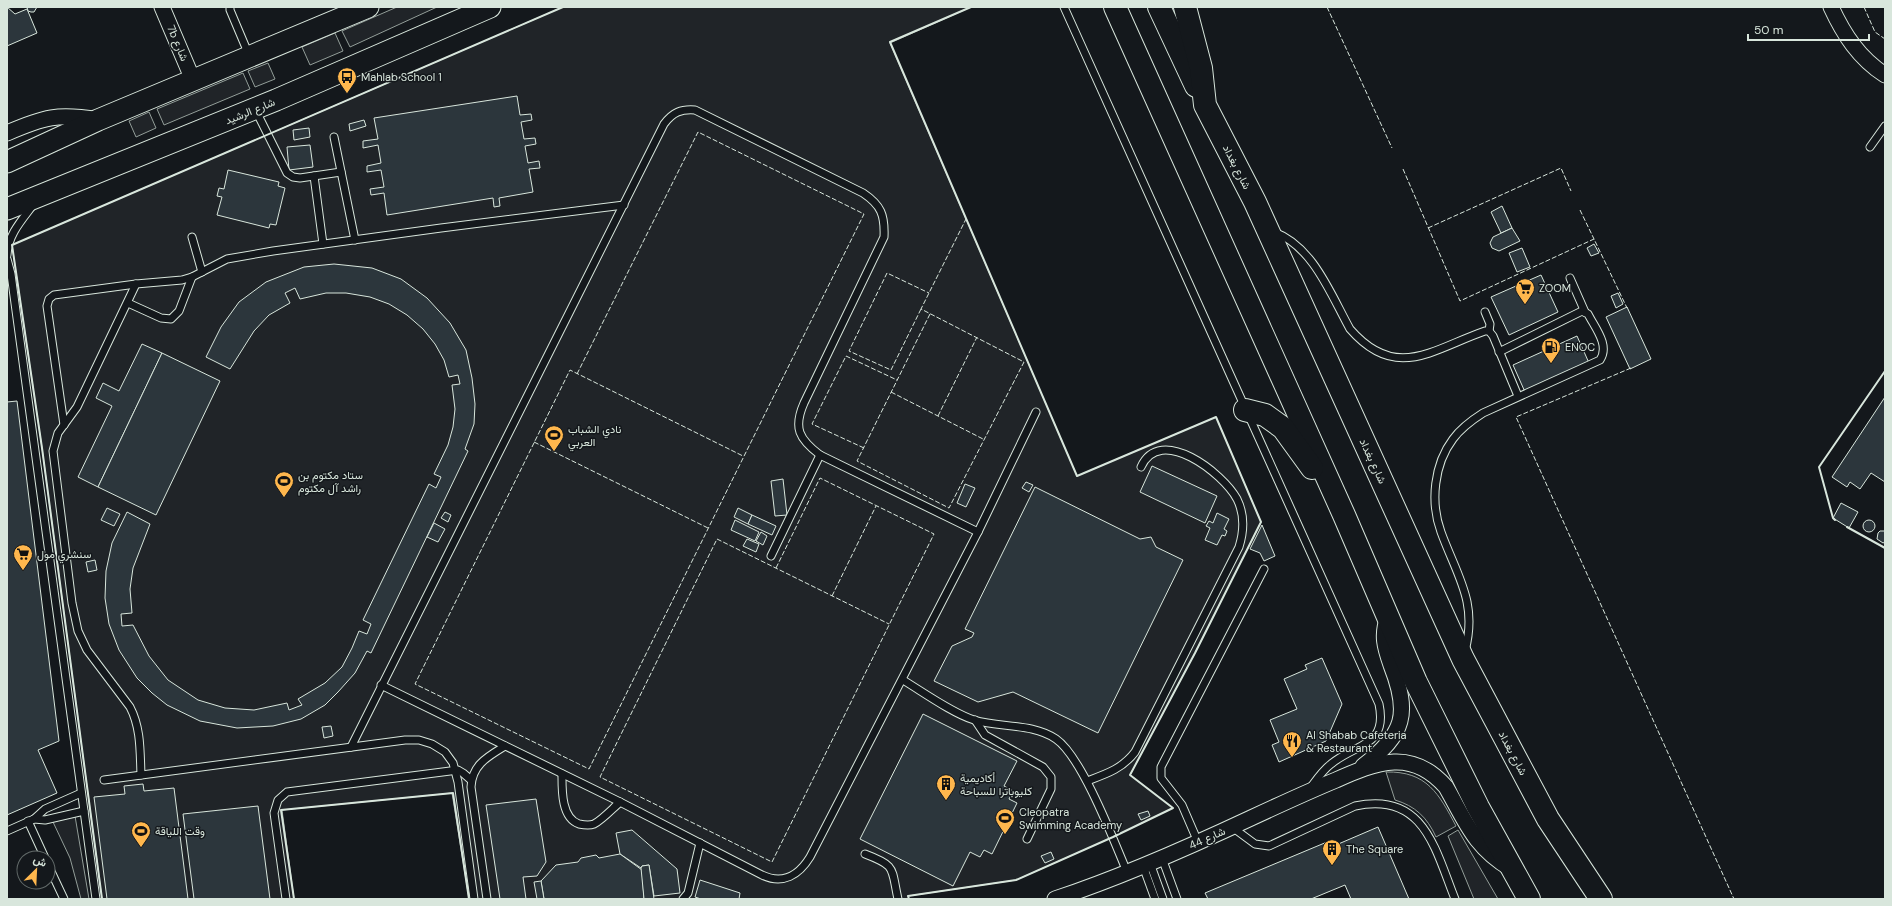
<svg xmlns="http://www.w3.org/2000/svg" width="1892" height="906" viewBox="0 0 1892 906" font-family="'DM Sans',Vazirmatn,sans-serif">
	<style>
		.green { fill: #202428; stroke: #939e99 }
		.building { fill: #2c363c; stroke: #d8e6dc }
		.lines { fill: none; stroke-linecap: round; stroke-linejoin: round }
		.lane-casing { stroke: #d8e6dc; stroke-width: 9 }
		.street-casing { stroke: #d8e6dc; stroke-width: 17 }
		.secondary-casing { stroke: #d8e6dc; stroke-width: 23 }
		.primary-casing { stroke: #d8e6dc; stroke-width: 24 }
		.lane { stroke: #14181c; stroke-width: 7 }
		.street { stroke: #14181c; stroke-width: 15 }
		.secondary { stroke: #14181c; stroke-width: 21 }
		.primary { stroke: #14181c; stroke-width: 22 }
		.fence { stroke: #d8e6dc; stroke-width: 1; stroke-dasharray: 5 2; stroke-linecap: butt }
		.wall { stroke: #d8e6dc; stroke-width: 2 }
		.labels { text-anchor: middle; stroke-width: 3; stroke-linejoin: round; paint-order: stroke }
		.street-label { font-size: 11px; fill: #d8e6dc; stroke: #14181c }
		.poi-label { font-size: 11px; fill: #d8e6dc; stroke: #14181c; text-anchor: start }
	</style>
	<rect width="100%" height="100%" fill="#14181c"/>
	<g class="green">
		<path d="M397 7H437L350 47 342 31Z"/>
		<path d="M563 7H971L890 43 1077 476 1216 417 1261 522 1195 653 1130 775 1173 808 1113 837 1016 880 908 896 909 899H469L452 793 282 810 294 899H102L42 448 12 245Z"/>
		<path d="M335 33 343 51 310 65 302 47Z"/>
		<path d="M268 63 275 79 255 87 248 71Z"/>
		<path d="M243 73 250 89 164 125 157 109Z"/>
		<path d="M149 112 156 128 136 137 129 121Z"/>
		<path d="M1386 772C1427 771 1439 794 1456 826L1436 837C1427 817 1415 806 1395 800Z"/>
		<path d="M75 816 89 899H81L70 858 53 822Z"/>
		<path d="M1458 830 1498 899H1474L1448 836Z"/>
	</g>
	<g class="building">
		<path d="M7 7 15 14 27 9 37 33 7 46Z"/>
		<path d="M27 7H37L34 12H31L28 11Z"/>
		<path d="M517 96 520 115 531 114 532 120 521 122 524 139 535 138 536 144 525 146 528 163 539 161 540 168 529 169 533 192 499 198 500 206 494 207 493 198 387 215 384 193 371 195 370 189 384 187 381 170 367 172V166L381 163 378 145 363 148V141L378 139 374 118Z"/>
		<path d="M364 120 366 126 350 131 349 124Z"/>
		<path d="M309 128 310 137 294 140 293 130Z"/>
		<path d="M310 145 313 167 289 170 287 147Z"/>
		<path d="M228 170 279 182 278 186 285 188 276 225 270 224 269 228 217 215 222 197 217 196 219 188 224 189Z"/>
		<path d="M1502 206 1512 228 1501 233 1491 212Z"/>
		<path d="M1512 228 1520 241 1499 251 1492 248 1490 243 1493 237Z"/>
		<path d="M1594 244 1599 253 1591 256 1587 248Z"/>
		<path d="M1522 248 1530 267 1517 272 1509 253Z"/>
		<path d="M334 264 372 268 401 279 427 298 450 323 466 350 472 378 475 404 474 424 465 449 468 451 371 653 367 651 355 673 338 692 325 705 301 719 273 726 237 728 200 721 167 705 152 693 137 678 119 650 109 624 105 598 106 571 112 543 127 512 150 524 133 568 130 589 132 613 121 614 122 626 133 625 149 656 168 680 198 700 225 708 254 710 287 703 289 710 302 705 298 699 325 683 342 667 352 648 359 631 367 634 371 624 363 620 429 484 436 488 441 477 434 474 448 445 453 427 455 409 452 385 460 384 458 375 449 377 444 360 435 344 423 329 407 315 389 304 370 297 346 293H326L300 299 295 288 285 293 290 303 269 315 254 331 230 369 206 357 221 327 239 302 266 282 304 267Z"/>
		<path d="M1541 275 1558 312 1509 335 1491 297Z"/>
		<path d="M1618 293 1623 304 1616 308 1611 296Z"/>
		<path d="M1627 307 1651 359 1630 369 1606 317Z"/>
		<path d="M1577 336 1589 363 1525 392 1513 365Z"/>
		<path d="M142 344 162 353 98 487 78 477 112 406 96 398 103 383 119 391Z"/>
		<path d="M162 353 220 381 156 515 98 487Z"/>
		<path d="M1885 397V482L1871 473 1860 489 1850 482 1847 487 1832 477Z"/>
		<path d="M17 401 59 741 38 750 57 793 7 815V402Z"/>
		<path d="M1152 466 1217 496 1205 523 1140 492Z"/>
		<path d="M783 479 787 515 775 516 771 481Z"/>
		<path d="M1026 482 1033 485 1029 492 1022 488Z"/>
		<path d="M965 484 975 488 966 507 957 503Z"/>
		<path d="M1035 487 1140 539 1151 537 1156 547 1183 560 1098 733 1013 692 978 702 934 681 952 646 972 637 974 633 965 629Z"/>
		<path d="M1841 503 1858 512 1849 528 1833 518Z"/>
		<path d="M107 508 120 514 114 526 101 520Z"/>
		<path d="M738 508 752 515 748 524 734 517Z"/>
		<path d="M445 512 451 515 448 522 441 518Z"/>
		<path d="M1217 513 1229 519 1224 529 1227 531 1225 536 1222 535 1217 545 1205 540 1210 528 1206 526 1209 521 1213 523Z"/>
		<path d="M752 515 776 526 772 535 748 524Z"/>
		<path d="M735 520 759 532 755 541 731 530Z"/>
		<circle cx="1869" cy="526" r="6"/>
		<path d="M434 523 445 529 438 542 427 537Z"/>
		<path d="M1262 525 1275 556 1264 561 1260 553 1250 549Z"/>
		<path d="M1880 531H1885V542L1883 543 1877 539 1878 533Z"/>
		<path d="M761 532 767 536 763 545 756 541Z"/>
		<path d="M747 539 759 544 756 552 743 546Z"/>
		<path d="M95 560 97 570 88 572 86 562Z"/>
		<path d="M1322 658 1342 704 1326 741 1279 762 1272 745 1279 742 1270 720 1297 709 1284 679 1307 669 1305 665Z"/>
		<path d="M923 714 1017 761 1004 786 1013 791 1009 799 1017 803 992 854 984 850 980 857 970 852 953 886 860 839Z"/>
		<path d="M331 726 333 736 324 738 322 727Z"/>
		<path d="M143 784 144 791 174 788 188 899H107L94 797 125 794 124 786Z"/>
		<path d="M536 799 546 862 537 876 523 877 526 899H500L486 805Z"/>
		<path d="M258 806 270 899H194L183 814Z"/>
		<path d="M1148 811 1150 816 1141 820 1138 814Z"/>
		<path d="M1378 827 1409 899H1351L1345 885 1311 899H1208L1205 893 1327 842 1329 848Z"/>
		<path d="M632 830 677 869 680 893 654 896 649 865 642 866 641 868 620 854 616 833Z"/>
		<path d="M1051 852 1054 859 1045 863 1041 856Z"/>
		<path d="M620 854 642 870 644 899H544L541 881 556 865 578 862 581 858 596 855 599 858Z"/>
		<path d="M649 865 654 899H644L641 868 642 866Z"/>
		<path d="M700 880 740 893 739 899H701L695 897Z"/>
		<path d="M541 881 544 899H537L534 882Z"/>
	</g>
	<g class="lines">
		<g class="lane-casing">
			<g id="lane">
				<path d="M230 7V10L249 55"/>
				<path d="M1064 7 1379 704C1388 747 1356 743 1331 764 1323 770 1317 779 1311 787"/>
				<path d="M256 111 287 173 293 177 300 178 341 172"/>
				<path d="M334 137 355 240"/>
				<path d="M1870 147 1885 126"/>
				<path d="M314 176 323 244"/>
				<path d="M1274 232C1313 246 1331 295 1350 329 1396 382 1433 349 1485 331H1489L1493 336 1518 396"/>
				<path d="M192 237 202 272"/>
				<path d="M7 255C8 235 21 221 33 205"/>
				<path d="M7 259 11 274 96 899"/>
				<path d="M1570 278 1585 312"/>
				<path d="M136 284 77 407 58 433 53 451 72 603 78 631 87 650 130 707C141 728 140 751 141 775"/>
				<path d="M128 303 161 318 171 319 179 311 192 277"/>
				<path d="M1485 312 1490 324 1489 331"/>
				<path d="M64 425 47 306 49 299 54 295 136 284 182 280 192 277 227 259 273 251 441 228 624 205"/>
				<path d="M771 556 820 455"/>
				<path d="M1465 651C1478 602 1457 576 1441 532 1430 502 1434 464 1453 439 1461 428 1472 420 1483 413L1600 360C1610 345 1595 328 1588 314L1582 311 1499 352"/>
				<path d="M903 680C923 692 952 713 974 720 1001 728 1032 723 1056 739 1082 757 1114 841 1127 872"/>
				<path d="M381 685 620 802 762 875C783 885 799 875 810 857L978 532 1036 412"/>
				<path d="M975 720 985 735 1043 767 1051 777V789L1027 839"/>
				<path d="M351 747 664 124C673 112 681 109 695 110L863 193C881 205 885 215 884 237L804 403C793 428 799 439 820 455L978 532"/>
				<path d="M562 774C562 789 561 818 579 824 584 825 589 826 594 824 603 819 612 809 620 802"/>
				<path d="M104 780 405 740H419L432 744 445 752 453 763 458 782 474 899"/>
				<path d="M1087 781C1106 774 1122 769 1135 752L1239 547C1244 531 1245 515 1237 499 1223 473 1160 424 1141 467"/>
				<path d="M34 819 45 820 84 811"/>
				<path d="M28 821 45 858"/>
				<path d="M1232 827 1255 844 1269 846 1355 806C1424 791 1435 849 1455 899"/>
				<path d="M7 831 34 819 45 809 81 793"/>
				<path d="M1198 842 1182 805 1161 778V767L1264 569"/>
				<path d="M865 854C897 866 891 868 898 899"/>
				<path d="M1162 858 1177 899"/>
				<path d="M1150 863 1163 899"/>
				<path d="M48 865 64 899"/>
				<path d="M1143 866 1155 899"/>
				<path d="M286 899 274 813 278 800 287 792 458 770 463 773 471 780"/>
				<path d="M487 899 471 787C472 765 487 757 505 746"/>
				<path d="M683 899 688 893 700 843"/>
			</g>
		</g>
		<g class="street-casing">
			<g id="street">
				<path d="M162 7 193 80"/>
				<path d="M1831 7C1844 35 1859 58 1885 75"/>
				<path d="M7 133C44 117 58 113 98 120"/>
				<path d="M1363 766C1405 734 1410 713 1391 665 1385 648 1381 635 1388 617"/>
				<path d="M1055 899C1122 877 1187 848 1251 818 1279 805 1307 792 1336 780 1354 772 1374 763 1394 762 1416 761 1432 771 1446 787 1466 822 1474 847 1511 869"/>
			</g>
		</g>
		<g class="secondary-casing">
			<g id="secondary">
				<path d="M7 162 98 120 368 7"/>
				<path d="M7 209 276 100 490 7"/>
			</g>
		</g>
		<g class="primary-casing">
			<g id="primary">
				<path d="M1115 7 1344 515 1416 682 1478 807 1529 899"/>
				<path d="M1159 7 1196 86"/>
				<path d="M1185 7 1201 68 1205 105 1255 202 1463 659 1548 819 1601 899"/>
				<path d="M1245 410 1265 415 1283 428 1312 468"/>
			</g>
		</g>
		<use href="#lane" class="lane"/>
		<use href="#street" class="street"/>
		<use href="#secondary" class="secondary"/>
		<use href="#primary" class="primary"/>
		<g class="fence">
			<path d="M1327 7 1392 148"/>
			<path d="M1864 7 1875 32 1885 39"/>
			<path d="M1403 169 1460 301 1594 239 1627 308"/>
			<path d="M1580 210 1594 239"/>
			<path d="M1428 228 1561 168 1571 191"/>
			<path d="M921 309 891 370 849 351 887 273 929 293"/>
			<path d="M930 314 857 461 949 508 1024 362 921 309 966 219"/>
			<path d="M1631 368 1516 417 1734 899"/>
			<path d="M577 374 698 132 864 214 589 769 415 684 570 370 743 456"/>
			<path d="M891 392 983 439"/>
			<path d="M938 416 977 337"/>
			<path d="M534 442 708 528"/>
			<path d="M864 448 812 424 846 356 897 380"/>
			<path d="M776 568 820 478 934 534 772 862 600 777 717 539 889 624"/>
			<path d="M832 596 876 506"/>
		</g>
		<g class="wall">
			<path d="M1835 520 1833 518 1819 467 1885 371"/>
			<path d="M1847 527 1885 548"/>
			<path d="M102 899 42 448 12 245 563 7"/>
			<path d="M294 899 281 810 453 793 469 899"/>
			<path d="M886 899H891"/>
			<path d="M909 899 908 896 1016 880 1113 837 1173 808 1130 775 1195 653 1261 522 1216 417 1077 476 890 42 971 7"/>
		</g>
	</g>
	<defs>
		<g id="bus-pin" transform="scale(1)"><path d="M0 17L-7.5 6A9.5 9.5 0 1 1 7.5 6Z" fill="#ffb74d" stroke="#14181c"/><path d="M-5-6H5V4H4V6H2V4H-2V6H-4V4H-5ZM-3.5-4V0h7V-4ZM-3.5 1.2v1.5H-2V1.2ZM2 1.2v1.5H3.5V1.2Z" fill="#111"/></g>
		<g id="supermarket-pin" transform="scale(1)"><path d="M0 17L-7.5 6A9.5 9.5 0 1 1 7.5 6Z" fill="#ffb74d" stroke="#14181c"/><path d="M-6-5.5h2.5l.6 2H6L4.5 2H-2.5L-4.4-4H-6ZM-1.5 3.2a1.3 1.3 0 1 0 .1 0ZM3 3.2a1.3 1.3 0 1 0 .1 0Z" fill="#111"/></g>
		<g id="fuel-pin" transform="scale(1)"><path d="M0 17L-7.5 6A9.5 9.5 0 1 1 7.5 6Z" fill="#ffb74d" stroke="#14181c"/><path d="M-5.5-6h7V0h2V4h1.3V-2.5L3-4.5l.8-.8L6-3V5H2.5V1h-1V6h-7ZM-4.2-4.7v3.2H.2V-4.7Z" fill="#111"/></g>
		<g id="stadium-pin" transform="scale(1)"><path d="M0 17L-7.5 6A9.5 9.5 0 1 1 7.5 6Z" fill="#ffb74d" stroke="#14181c"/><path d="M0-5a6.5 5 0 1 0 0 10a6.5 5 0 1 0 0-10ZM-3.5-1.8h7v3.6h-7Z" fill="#111"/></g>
		<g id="restaurant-pin" transform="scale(1)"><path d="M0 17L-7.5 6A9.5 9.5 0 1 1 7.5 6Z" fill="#ffb74d" stroke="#14181c"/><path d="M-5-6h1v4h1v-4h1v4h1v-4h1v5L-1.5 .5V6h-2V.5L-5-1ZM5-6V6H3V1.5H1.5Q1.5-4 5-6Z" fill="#111"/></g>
		<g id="building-pin" transform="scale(1)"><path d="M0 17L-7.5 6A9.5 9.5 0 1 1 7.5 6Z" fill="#ffb74d" stroke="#14181c"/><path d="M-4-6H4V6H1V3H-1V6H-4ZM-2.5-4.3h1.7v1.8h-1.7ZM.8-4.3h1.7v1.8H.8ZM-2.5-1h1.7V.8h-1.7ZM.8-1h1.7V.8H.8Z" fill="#111"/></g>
	</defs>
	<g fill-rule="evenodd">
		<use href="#bus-pin" x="347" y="77"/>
		<use href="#supermarket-pin" x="1525" y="288"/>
		<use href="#fuel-pin" x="1551" y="347"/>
		<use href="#stadium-pin" x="554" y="435"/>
		<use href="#stadium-pin" x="284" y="481"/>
		<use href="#supermarket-pin" x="23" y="554"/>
		<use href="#restaurant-pin" x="1292" y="741"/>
		<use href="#building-pin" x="946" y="784"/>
		<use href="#stadium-pin" x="1005" y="818"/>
		<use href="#stadium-pin" x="141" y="831"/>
		<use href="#building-pin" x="1332" y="849"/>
	</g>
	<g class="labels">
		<g class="street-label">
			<text transform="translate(178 43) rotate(67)" y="4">7b شارع</text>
			<text transform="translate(250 111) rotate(-22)" y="4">شارع الرشيد</text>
			<text transform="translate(1237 167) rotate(63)" y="4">شارع بغداد</text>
			<text transform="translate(1373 461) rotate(65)" y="4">شارع بغداد</text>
			<text transform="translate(1513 753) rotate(62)" y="4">شارع بغداد</text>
			<text transform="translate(1207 838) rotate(-24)" y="4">شارع 44</text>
		</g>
		<g class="poi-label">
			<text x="361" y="81">Mahlab School 1</text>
			<text x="1539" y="292">ZOOM</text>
			<text x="1565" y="351">ENOC</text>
			<text x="568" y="433">نادي الشباب<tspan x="568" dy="13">العربي</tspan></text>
			<text x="298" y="479">ستاد مكتوم بن<tspan x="298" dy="13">راشد آل مكتوم</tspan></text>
			<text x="37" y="558">سنشري مول</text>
			<text x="1306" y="739">Al Shabab Cafeteria<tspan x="1306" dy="13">&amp; Restaurant</tspan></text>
			<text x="960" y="782">أكاديمية<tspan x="960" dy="13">كليوباترا للسباحة</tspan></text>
			<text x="1019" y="816">Cleopatra<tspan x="1019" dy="13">Swimming Academy</tspan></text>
			<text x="155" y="835">وقت اللياقة</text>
			<text x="1346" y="853">The Square</text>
		</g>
	</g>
	<rect width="1892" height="906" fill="none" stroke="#d8e6dc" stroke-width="16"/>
	<g transform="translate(36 870) rotate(24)"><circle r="19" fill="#14181c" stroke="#626a69"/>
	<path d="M0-3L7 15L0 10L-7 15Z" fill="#ffb74d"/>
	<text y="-6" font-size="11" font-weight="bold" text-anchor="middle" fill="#d8e6dc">ش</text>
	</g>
	<path d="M1748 34v6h121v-6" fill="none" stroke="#d8e6dc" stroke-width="2"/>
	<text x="1754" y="34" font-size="12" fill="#d8e6dc" stroke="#14181c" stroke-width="3" paint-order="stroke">50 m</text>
</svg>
